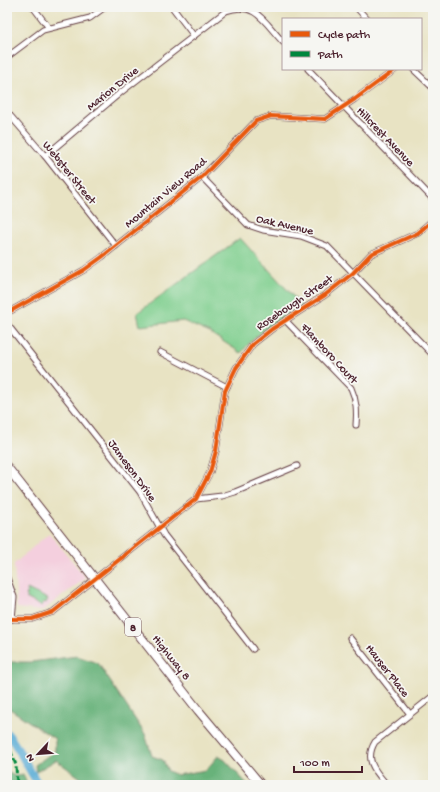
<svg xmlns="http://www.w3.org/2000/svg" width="440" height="792" viewBox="0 0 440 792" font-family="'Gochi Hand',sans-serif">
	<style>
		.built { fill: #f4cfde }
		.green { fill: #80cf8f; stroke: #65775d }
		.forest { fill: #68b27a; stroke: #596852 }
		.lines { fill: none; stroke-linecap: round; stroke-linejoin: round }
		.river { stroke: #5badd6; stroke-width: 8 }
		.minor-casing { stroke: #623c42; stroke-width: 7 }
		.primary-casing { stroke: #623c42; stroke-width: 10 }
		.minor { stroke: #fff; stroke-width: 5 }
		.primary { stroke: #fff; stroke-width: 8 }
		.quiet { stroke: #00873e; stroke-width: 3; stroke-dasharray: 6 3; stroke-linecap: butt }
		.cycleway-casing { stroke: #f6f6f2; stroke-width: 6 }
		.cycleway { stroke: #e8590c; stroke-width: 4 }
		.labels { text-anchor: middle; stroke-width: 3.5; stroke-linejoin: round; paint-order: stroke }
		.shield { fill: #f6f6f2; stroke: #7e6067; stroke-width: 1 }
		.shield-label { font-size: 11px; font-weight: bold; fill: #4a1f2b }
		.street-label { font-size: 12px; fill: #4a1f2b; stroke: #f6f6f2 }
	</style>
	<rect width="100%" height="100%" fill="#f6f6f2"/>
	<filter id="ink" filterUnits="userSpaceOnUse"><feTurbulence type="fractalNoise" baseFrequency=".025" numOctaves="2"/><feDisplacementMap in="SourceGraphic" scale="8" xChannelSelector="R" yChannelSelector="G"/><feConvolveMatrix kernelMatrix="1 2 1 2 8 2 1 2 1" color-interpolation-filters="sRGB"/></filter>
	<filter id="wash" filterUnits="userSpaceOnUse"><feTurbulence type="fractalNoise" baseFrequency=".012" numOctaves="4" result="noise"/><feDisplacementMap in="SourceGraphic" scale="16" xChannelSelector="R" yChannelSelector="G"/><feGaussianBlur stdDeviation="0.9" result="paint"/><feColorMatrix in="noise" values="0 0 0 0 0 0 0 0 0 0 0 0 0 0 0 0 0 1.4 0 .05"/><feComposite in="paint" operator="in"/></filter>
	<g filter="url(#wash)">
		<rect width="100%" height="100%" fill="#e8e3c3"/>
		<path class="built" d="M49 533 86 578 42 611 17 608 14 564Z"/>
		<g class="green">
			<path d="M240 238 302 306C279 320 257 332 241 353L210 333 183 321 140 326 137 313Z"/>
			<path d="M27 589 48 599 46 603 44 602 41 606 26 598Z"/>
		</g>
		<g class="forest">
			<path d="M77 656 98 663 145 734 152 756 163 760 168 771 177 775 206 770 218 756 225 760 248 785H90L56 760 36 772 35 765 55 751V739L7 707V662H31Z"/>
			<path d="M7 772 15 776 23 774 28 785H7Z"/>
		</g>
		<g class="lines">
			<path class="river" d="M7 733C20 749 27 768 39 785"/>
		</g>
	</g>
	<g filter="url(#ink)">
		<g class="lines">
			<g class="minor-casing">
				<g id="minor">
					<path d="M33 7 49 28"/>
					<path d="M172 7 194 36"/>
					<path d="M356 7 367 19"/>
					<path d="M7 57 43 30 90 18 105 7"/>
					<path d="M308 69 433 199"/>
					<path d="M413 69 433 88"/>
					<path d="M7 112 45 156 116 246"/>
					<path d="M45 156 120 93 226 11C255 0 265 23 283 42"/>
					<path d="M202 177 248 225 263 230 301 236 327 246 433 355"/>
					<path d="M7 313 84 270 102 257 202 177 256 121 271 116 325 119 355 99 396 69"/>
					<path d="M286 321 351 388C357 401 357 412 356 425"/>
					<path d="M7 324 140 492 164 535 253 649"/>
					<path d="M160 352 227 387"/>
					<path d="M196 499 222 496 235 492 297 466"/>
					<path d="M7 578 14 597 12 619"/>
					<path d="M7 619H32L53 612 196 499 210 472 216 451 225 391 236 368 253 344 272 329 325 295 353 273 371 254 418 233 433 220"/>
					<path d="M350 638 410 714"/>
					<path d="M387 785C375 771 364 760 375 742L433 696"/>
				</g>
			</g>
			<g class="primary-casing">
				<path id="primary" d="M7 467 198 710 261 785"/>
			</g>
			<use href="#minor" class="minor"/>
			<use href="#primary" class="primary"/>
			<path class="quiet" d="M7 742 16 765 17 785"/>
			<g class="cycleway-casing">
				<g id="cycleway">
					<path d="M7 313 84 270 102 257 202 177 256 121 271 116 325 119 355 99 396 69"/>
					<path d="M7 619H32L53 612 196 499 210 472 216 451 225 391 236 368 253 344 272 329 325 295 353 273 371 254 418 233 433 220"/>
				</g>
			</g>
			<use href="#cycleway" class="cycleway"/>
		</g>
	</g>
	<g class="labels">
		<rect class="shield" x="125" y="618" width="16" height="18" rx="3"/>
		<g class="shield-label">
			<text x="133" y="631">8</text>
		</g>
		<g class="street-label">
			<text transform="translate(112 88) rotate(-39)" y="4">Marion Drive</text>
			<text transform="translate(386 136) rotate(46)" y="4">Hillcrest Avenue</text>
			<text transform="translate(70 172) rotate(51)" y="4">Webster Street</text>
			<text transform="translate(165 192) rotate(-40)" y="4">Mountain View Road</text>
			<text transform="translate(285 224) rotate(13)" y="4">Oak Avenue</text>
			<text transform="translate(294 302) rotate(-34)" y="4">Rosebough Street</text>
			<text transform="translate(330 353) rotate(47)" y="4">Flamboro Court</text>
			<text transform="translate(133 470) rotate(54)" y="4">Jameson Drive</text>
			<text transform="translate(172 657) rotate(52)" y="4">Highway 8</text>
			<text transform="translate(388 670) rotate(52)" y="4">Hauser Place</text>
		</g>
	</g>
	<rect width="440" height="792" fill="none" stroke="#f6f6f2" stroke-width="24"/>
	<rect x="282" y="18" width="140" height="52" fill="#f6f6f2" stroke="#b1a0a2"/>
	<rect x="290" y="31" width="20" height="6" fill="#e8590c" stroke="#b1a0a2"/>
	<text x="318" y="38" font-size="12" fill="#4a1f2b">Cycle path</text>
	<rect x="290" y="51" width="20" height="6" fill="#00873e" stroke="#b1a0a2"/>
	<text x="318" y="58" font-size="12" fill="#4a1f2b">Path</text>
	<g transform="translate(38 754) rotate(244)" stroke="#f6f6f2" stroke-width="3" paint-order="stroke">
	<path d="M0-3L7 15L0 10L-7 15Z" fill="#4a1f2b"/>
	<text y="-6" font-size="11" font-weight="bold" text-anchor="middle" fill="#4a1f2b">N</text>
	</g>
	<path d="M294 766v6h68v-6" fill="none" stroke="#4a1f2b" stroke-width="2"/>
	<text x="300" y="766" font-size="12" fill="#4a1f2b" stroke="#f6f6f2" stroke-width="3" paint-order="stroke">100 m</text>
</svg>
